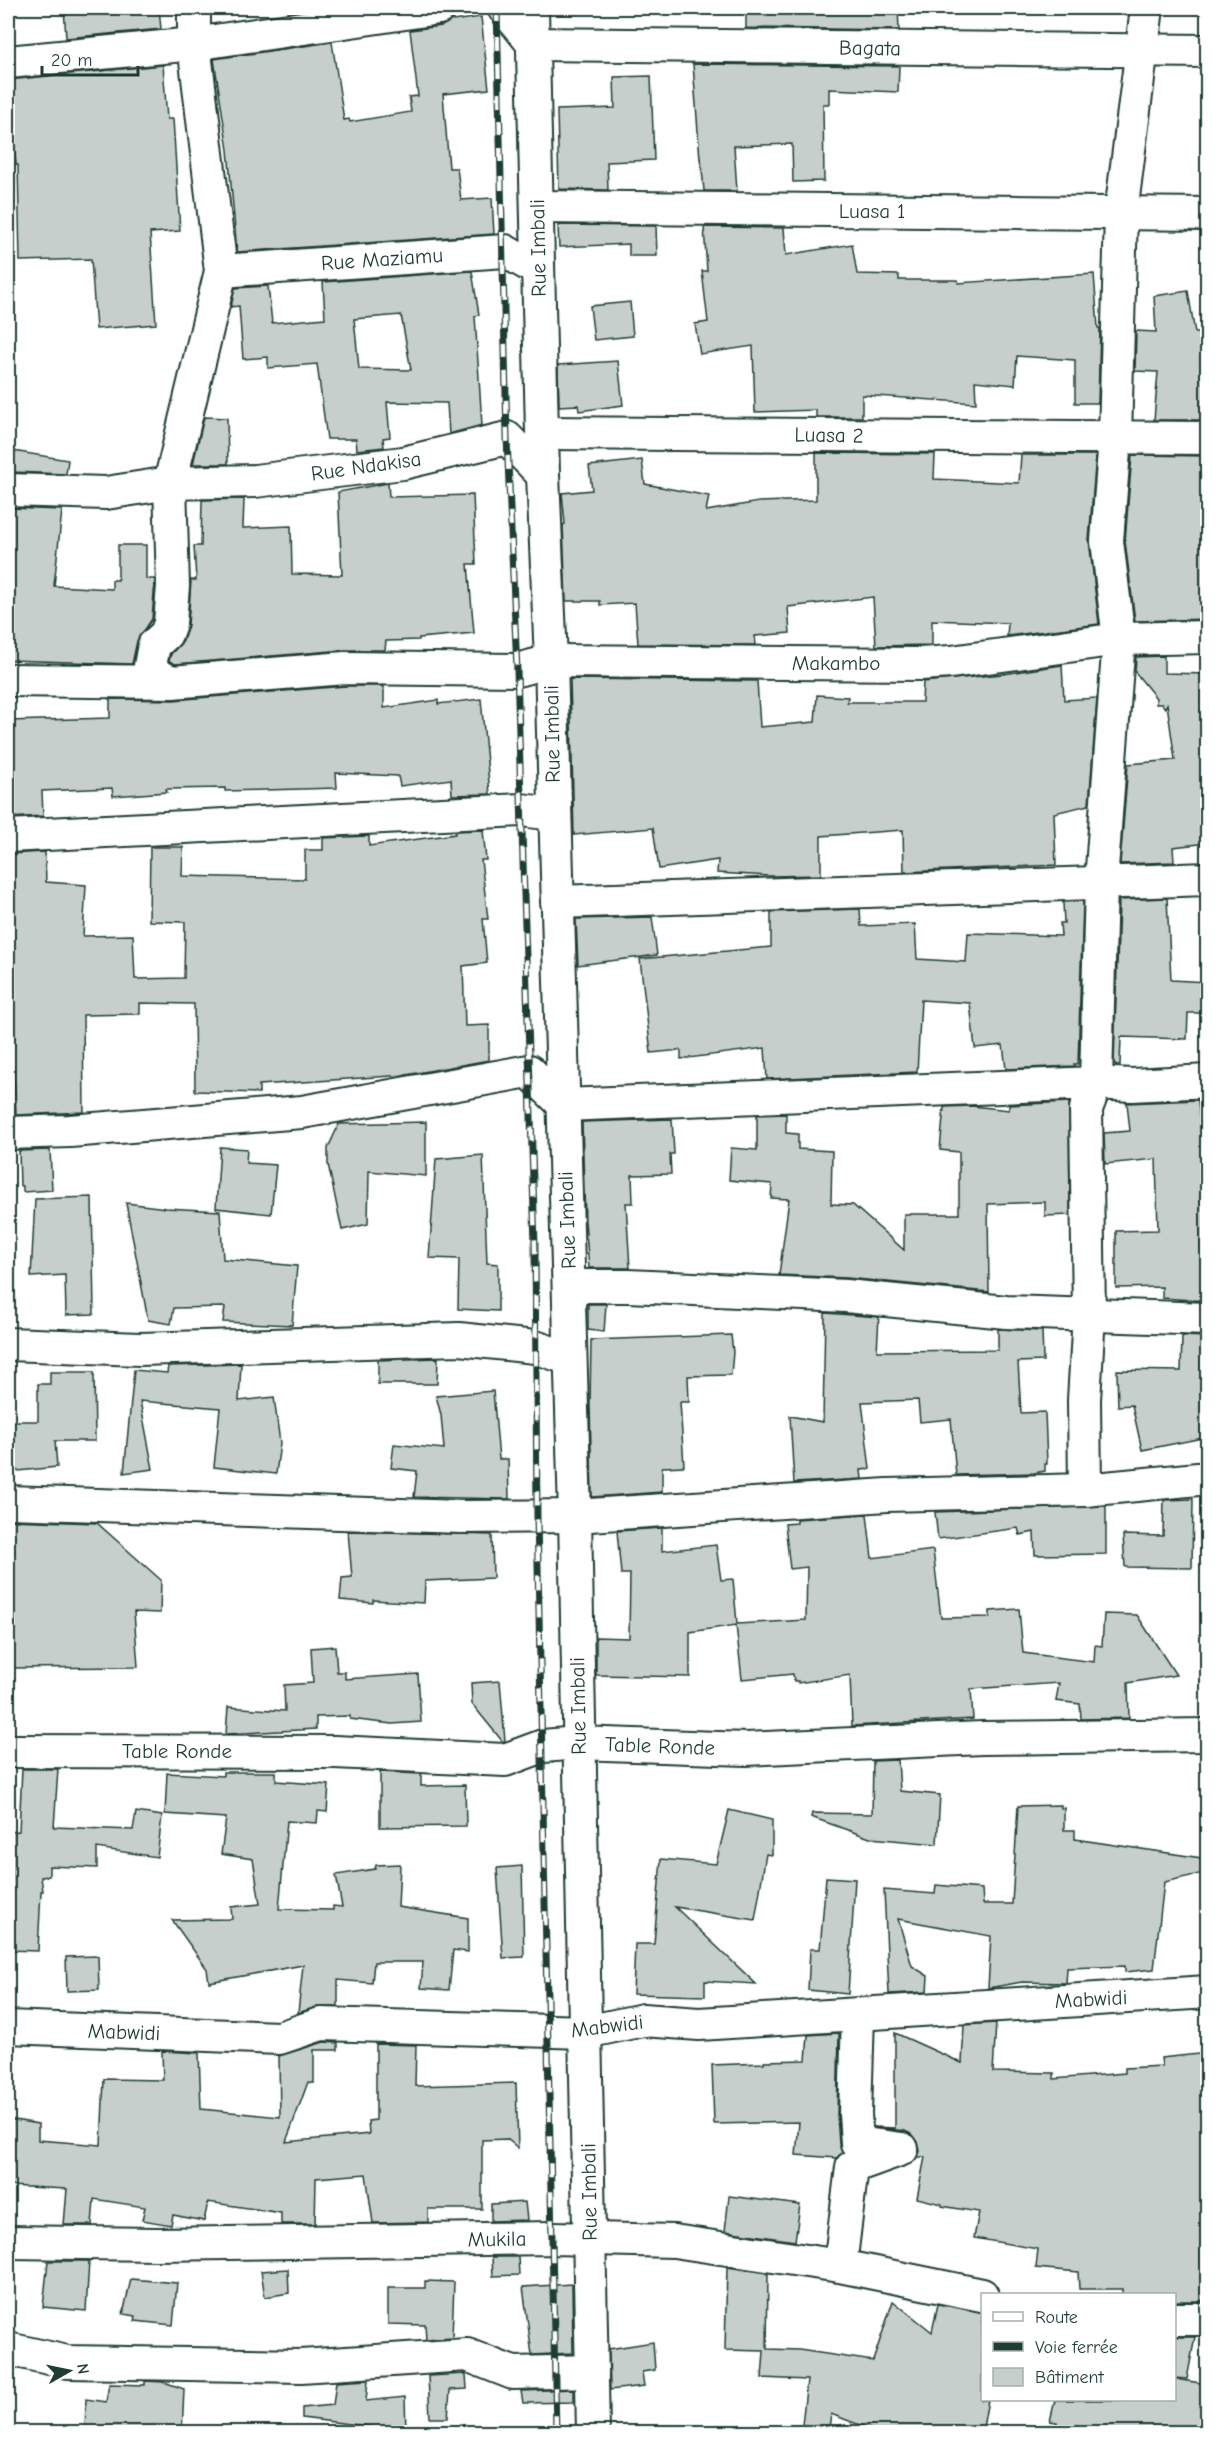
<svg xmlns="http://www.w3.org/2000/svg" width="1215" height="2440" viewBox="0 0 1215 2440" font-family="'Comic Neue',sans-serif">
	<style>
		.building { fill: #c7cfcc; stroke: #1f3d34; stroke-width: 1.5; fill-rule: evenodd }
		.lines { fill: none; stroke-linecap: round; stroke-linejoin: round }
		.minor-casing { stroke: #1f3d34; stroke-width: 36 }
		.minor { stroke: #fff; stroke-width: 32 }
		.rail-casing { stroke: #1f3d34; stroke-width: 7 }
		.rail { stroke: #fff; stroke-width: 4.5; stroke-dasharray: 14; stroke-linecap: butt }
		.labels { text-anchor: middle; stroke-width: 6; stroke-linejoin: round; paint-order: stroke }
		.street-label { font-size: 21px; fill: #1f3d34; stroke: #fff }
	</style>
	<rect width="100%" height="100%" fill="#fff"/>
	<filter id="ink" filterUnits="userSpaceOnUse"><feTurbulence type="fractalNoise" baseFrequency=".0167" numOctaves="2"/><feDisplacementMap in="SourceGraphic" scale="12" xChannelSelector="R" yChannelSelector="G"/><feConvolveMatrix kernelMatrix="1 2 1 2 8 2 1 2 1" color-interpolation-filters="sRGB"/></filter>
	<g filter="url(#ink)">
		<g class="building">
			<path d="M64 8H159L161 29 66 38Z"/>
			<path d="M746 8H898L899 30 746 28Z"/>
			<path d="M481 17 489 89 443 94 449 168H457L461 200 492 198 494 234 237 252 228 150 214 59 332 42 344 120 349 119 350 122 411 112 409 97 418 96 410 30 442 26 453 19V21Z"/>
			<path d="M693 64 899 66 898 92 829 89V104H823L824 181 793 182 792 144 734 146 737 191H704L701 158 700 159Z"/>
			<path d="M163 65 167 119H173L180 231 150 233 156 324 96 329 91 259 20 261 18 165H16L10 102H8V80Z"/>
			<path d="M651 76 654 160 607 162 608 190 559 189 557 110 615 108 614 77Z"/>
			<path d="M558 225 656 226 657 256H629V244L559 247Z"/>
			<path d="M704 227 784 228 786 255 852 244 857 274 899 275V280H958V283L1094 274 1098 328H1100L1098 403H1075V360L1017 356 1015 385 975 381 976 403 862 395V417H816V410L755 412 753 346 700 354 695 324 708 322 702 271H707Z"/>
			<path d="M472 271 479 315 475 316 482 425 449 434 447 403 387 402 390 437 383 438 384 447 357 450 356 439H327L317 364 268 368V357L243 359 239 306 231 307 235 288 268 286 272 323 325 318 323 282ZM401 315 411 370 359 369 354 319Z"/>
			<path d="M1188 291 1195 333H1208V420H1154L1158 372 1135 371 1136 331 1156 332 1154 296Z"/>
			<path d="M630 302 633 336 594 340 590 306Z"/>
			<path d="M618 361 623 405 579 411 578 405 559 406 558 365Z"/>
			<path d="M204 417 227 418 228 464H193Z"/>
			<path d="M13 451 68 460 66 474 11 472Z"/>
			<path d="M816 453 935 454 934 479 1019 483 1021 455H1096L1089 540 1099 624 1007 636 1008 623 932 620V645L876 646 873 597 788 607 790 633 755 636 756 645 638 644 635 603 600 605V601H566L563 525 565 524 562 493 592 490 589 466 642 460 645 484 709 496 706 511 759 502 816 500Z"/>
			<path d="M1132 455 1208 456V619L1135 621 1125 541Z"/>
			<path d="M388 483 389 497 473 495 476 564H468L474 633 419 638V640L386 641 385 650H344L175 664 169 661 171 654 183 641 188 625 191 580H196L194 546H201L202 500 244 499 243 528 291 526 292 574 342 575 338 492Z"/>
			<path d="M8 508 62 510 54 586 112 589V580H118V545H146V579H155L152 619 137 641 132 664 8 660Z"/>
			<path d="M1164 656V673L1208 674V843L1173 847 1174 862 1120 864 1128 764 1175 760 1167 704 1165 708 1162 704H1156V698L1135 672 1136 657Z"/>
			<path d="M1062 665 1064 700 1097 698 1089 805 1054 813 1056 865 904 872 903 830 821 836V875L770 876 717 873 718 860 659 869 653 828 574 835 570 679 757 681 760 727 815 722 817 695 848 697 847 702H922L923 682 1003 674Z"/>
			<path d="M346 686H384V708L438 700V704L481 699 490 794 452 795 451 779 400 786 398 776 336 773 337 788 225 791V788L166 789 167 792 113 796 112 788 42 791 43 816 8 818V769L14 768 8 721 110 718V699L173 700Z"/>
			<path d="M483 830 486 860H481L488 919H483L487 963 463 966 465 1026 489 1025V1060L406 1075 259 1085V1093L195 1091 194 1004 140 1003V1014L83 1015 84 1112 16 1115 14 1075 8 1035V854L45 852 46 882 86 885 83 936 133 935 135 979 184 978 185 922 149 921 150 847H183L182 876 305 879V850H323V838L369 836V846L455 834V831Z"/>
			<path d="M1167 898 1171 980 1208 982V1013H1188L1187 1039 1121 1037 1120 1065 1114 1064 1119 900Z"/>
			<path d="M1083 901 1078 1064H1074L1075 1066 1006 1069 1003 1045 975 1048 970 1003 921 1000 917 1072 767 1079 765 1048 681 1059V1050L651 1053 640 959 771 947V912L860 909 861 926 915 924 917 959 966 962 968 933 1061 936 1060 923H1064L1063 902Z"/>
			<path d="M652 917 657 955 578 965 576 919Z"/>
			<path d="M1198 1100 1200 1125H1204L1208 1301 1162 1298V1287L1116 1288V1231L1158 1230 1156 1159 1105 1164 1104 1133 1130 1131 1127 1103Z"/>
			<path d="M1069 1102 1070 1215 1045 1216V1202L988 1204 989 1292 847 1278 779 1275 789 1199 771 1198 772 1184 729 1180 731 1148 757 1150V1115L786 1114V1133L798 1134V1149L832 1151 831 1204 853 1205 904 1250V1214H959V1152L940 1150 944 1107 972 1106 1009 1110V1105Z"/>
			<path d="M672 1119 674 1154H670L671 1174 632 1175 633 1203H626L630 1268H589L585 1221 582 1122Z"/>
			<path d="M426 1122V1176L369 1171 368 1224 342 1230 328 1164V1148L339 1124Z"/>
			<path d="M220 1147 247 1149 246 1163 276 1165 271 1214 216 1208Z"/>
			<path d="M50 1150 52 1190 23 1192V1186H20L19 1151Z"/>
			<path d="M483 1155 487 1263 498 1264V1311L458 1309 459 1259 429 1258 436 1159Z"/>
			<path d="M92 1197 94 1314 66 1315 65 1275 31 1277 35 1199Z"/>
			<path d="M126 1203 166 1208 220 1211 223 1259 297 1266 292 1325 223 1322 225 1307 174 1308 171 1324 148 1320Z"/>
			<path d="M588 1304H606L604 1332 588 1330Z"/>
			<path d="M825 1313 879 1317 877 1351 998 1350V1329L1042 1331 1043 1361 1018 1362 1021 1413 1045 1412 1047 1464H1045V1471L1034 1473 956 1475 951 1419 920 1422 918 1400 862 1402 870 1469 861 1470 862 1479 794 1483 790 1416 823 1422Z"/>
			<path d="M731 1335 733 1352 731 1375 688 1376 689 1402H680L684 1466 662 1467V1492L592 1497 590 1404 591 1340Z"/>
			<path d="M1182 1336 1208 1337V1437L1142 1450 1132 1405 1118 1406 1117 1370 1181 1371Z"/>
			<path d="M438 1358 437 1384H378V1360Z"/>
			<path d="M241 1364 239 1401 274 1397 280 1443 276 1474 214 1467 220 1408 140 1401 153 1469 124 1473 134 1370 167 1373 168 1366Z"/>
			<path d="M50 1372H94L95 1441H55L57 1467 8 1472V1421H38V1384H50Z"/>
			<path d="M493 1391 499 1459H508L509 1499 414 1497 417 1471 391 1468 394 1444 444 1449 441 1415 436 1396Z"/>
			<path d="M1193 1499 1192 1568 1125 1567 1123 1535 1163 1536 1164 1500Z"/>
			<path d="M1106 1506V1554L1035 1555 1034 1532 1020 1535 1018 1528 938 1539 935 1512Z"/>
			<path d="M867 1514 872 1558 933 1550 941 1618 990 1617V1611L1019 1609 1023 1653 1094 1662 1095 1645 1102 1646 1104 1614 1137 1615 1176 1675 1128 1683 1129 1718 1081 1719 1080 1704 1056 1701 1059 1683 971 1689 973 1719 852 1726 850 1675 798 1683V1681H794L793 1674 742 1679 736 1625 690 1632V1677L596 1675V1637L629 1638 630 1574H621L617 1531 662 1528V1551L716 1545 721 1580 733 1579 737 1624 806 1620 807 1567 790 1569 785 1524 797 1523V1519Z"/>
			<path d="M8 1520 97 1523 161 1580 160 1613 134 1612 138 1667 8 1668Z"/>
			<path d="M348 1531 492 1535 493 1578 425 1581 424 1603 373 1600V1603L340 1600 342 1578 352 1577Z"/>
			<path d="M335 1646 337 1672H345V1679L418 1674 421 1722 392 1724 350 1719V1716L316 1717V1729L226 1734 228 1707 285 1711 284 1685 313 1683 311 1648Z"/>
			<path d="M500 1681 505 1741 503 1742 472 1704 471 1683Z"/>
			<path d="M898 1760 900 1791 940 1795 937 1844 870 1838 811 1817 812 1813 872 1814 873 1761Z"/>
			<path d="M22 1769H58L54 1827 133 1830 136 1812 162 1816 157 1857 97 1848V1868L49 1866V1876L41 1877 43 1891H41L38 1951 9 1950 12 1873 10 1832 19 1831Z"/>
			<path d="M223 1772H276V1781L329 1785 327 1812 318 1811 317 1823 287 1821 279 1909 333 1910V1906L342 1907 336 1875 375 1869 376 1865 400 1864 398 1907 468 1918V1952L453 1950 449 1990 421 1988 423 1962H374L372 1983 338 1980V2007H316L298 2013 303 1965 209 1982 207 1969 172 1920 232 1919 231 1907 260 1904 253 1859 221 1854 226 1818 165 1814 167 1773 223 1776Z"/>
			<path d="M380 1772 421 1774V1786L465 1785 466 1826 380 1827Z"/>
			<path d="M1061 1805V1808H1064V1830H1075V1839L1208 1859V1872L1164 1882 1154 1969 1125 1972V1966L1067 1968 1066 1983 1022 1982 988 1988 991 1936 898 1919 912 1966 928 1976 927 1992 889 1994 884 1890 935 1894 936 1885 982 1889 983 1904H1012L1018 1806Z"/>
			<path d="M729 1810 772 1820V1855L766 1854 755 1920 675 1907 756 1984 705 1981V1996L633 1994 635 1944H654L661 1859 716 1864Z"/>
			<path d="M522 1866 524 1957 503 1958 497 1868Z"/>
			<path d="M826 1877 855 1879 848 1994 808 1990 810 1949H820Z"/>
			<path d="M98 1956 99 1990 67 1991 66 1957Z"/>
			<path d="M996 2023 993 2072 1054 2073V2079L1125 2073V2068L1162 2066 1161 2058 1208 2053V2297H1203L1202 2301H1174V2295H1122V2289H1079L1078 2272 1036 2268 1038 2249 974 2238 979 2212 942 2206V2204L917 2198 925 2157H918L920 2151 918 2142 913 2135 905 2131 874 2127 895 2128V2033L962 2063 964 2025Z"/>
			<path d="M839 2033 837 2115 839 2144 842 2153 837 2158 796 2155 799 2122 714 2124 712 2065 764 2063V2061L806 2060 808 2035Z"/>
			<path d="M324 2042 338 2043V2050H314V2083L308 2082 286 2142 369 2134 368 2121 376 2120V2044L416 2045 415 2086 516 2083 518 2148 507 2139 482 2140V2209H428V2222L373 2223 366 2174 316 2178 315 2224H281V2213L208 2202 204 2221 173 2215 171 2225 142 2220 145 2207 94 2199 92 2225H64L67 2189 8 2186V2119L38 2124V2140L101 2145 104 2079 163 2080 162 2051 199 2053 201 2109 280 2117 279 2056Z"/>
			<path d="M729 2196 800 2205 795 2241 725 2231Z"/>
			<path d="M525 2202 527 2220 491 2221V2204Z"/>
			<path d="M492 2257H518L519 2275 493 2276Z"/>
			<path d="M48 2261H89L86 2311 43 2307Z"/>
			<path d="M727 2267 768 2273 767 2349 799 2350 873 2361 893 2301 932 2332 938 2304 982 2312V2400H988L982 2433H881L831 2414 829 2428 802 2425 807 2380 762 2378 764 2351 725 2350Z"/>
			<path d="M288 2269 289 2293 265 2297 261 2271Z"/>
			<path d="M131 2279 177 2283 173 2325 135 2321 136 2316 123 2314Z"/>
			<path d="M425 2281 454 2282 452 2338 426 2340 425 2325 388 2324V2288H425Z"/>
			<path d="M572 2284 573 2353 532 2355 523 2287Z"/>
			<path d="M1174 2337H1195L1187 2379 1174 2378Z"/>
			<path d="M653 2342 655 2370 642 2372 644 2386 610 2390 609 2349Z"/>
			<path d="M466 2374 467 2389 450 2390 448 2418H430L428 2376Z"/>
			<path d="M1174 2379 1208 2384V2433H1054L1057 2422 1050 2421 1055 2400H1174Z"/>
			<path d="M368 2380 366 2401 405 2397 406 2433H374V2427L302 2418V2408L333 2405 336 2382Z"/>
			<path d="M145 2381 164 2382 184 2389 182 2433H85L86 2399 106 2402 109 2384 145 2385Z"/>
			<path d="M574 2389V2402L523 2403 521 2391Z"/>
		</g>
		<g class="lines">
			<g class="minor-casing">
				<g id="minor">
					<path d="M504 8 533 44 1208 51"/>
					<path d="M532 8 543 475 551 661 575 1516 593 2432"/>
					<path d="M8 62 194 44 439 8"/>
					<path d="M537 207 1208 214"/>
					<path d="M221 271 505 251 538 270"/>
					<path d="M543 433 1208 438"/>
					<path d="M8 490 106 493 170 483 255 481 403 463 507 438 543 475"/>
					<path d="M8 680 172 682 345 668 517 670 551 661 921 664 951 662 1119 639 1208 637"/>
					<path d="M172 682 157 675 150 666 154 645 166 634 170 623 173 586 170 483 221 271 194 44V8"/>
					<path d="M8 836 521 810 554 814"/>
					<path d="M557 902 1208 879"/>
					<path d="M8 1133 70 1131 302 1112 529 1071 564 1105 1096 1083 1132 1085 1208 1081"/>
					<path d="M569 1295 583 1286H628L846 1296 1006 1312 1208 1319"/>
					<path d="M8 1344 140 1349 459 1339 535 1347 570 1359"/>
					<path d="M1085 1490 1084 1400 1089 1314 1086 1109 1096 1083 1101 882 1119 639 1107 541 1115 438 1121 213 1147 8"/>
					<path d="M8 1502 462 1517 575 1516 887 1495 1085 1490 1208 1478"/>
					<path d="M8 1751 335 1752 505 1760 543 1746 578 1743 746 1749 982 1738 1208 1735"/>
					<path d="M8 2027 279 2038 321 2024 586 2032 643 2020 699 2024 1208 1992"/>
					<path d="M8 2242 157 2244 553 2238 674 2241 840 2266 982 2295"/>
					<path d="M840 2266 852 2167 902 2149 857 2143 855 2114 858 2015"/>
					<path d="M1174 2319H1208"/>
					<path d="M8 2349 67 2362 301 2366 467 2355 513 2373 592 2371"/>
				</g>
			</g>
			<use href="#minor" class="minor"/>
			<g class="rail-casing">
				<path id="rail" d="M497 8 507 438 517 670 535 1245 537 1517 556 2432"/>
			</g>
			<use href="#rail" class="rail"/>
		</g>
	</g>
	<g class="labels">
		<g class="street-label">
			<text transform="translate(870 48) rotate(1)" y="7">Bagata</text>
			<text x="872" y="218">Luasa 1</text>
			<text transform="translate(538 248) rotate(-91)" y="7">Rue Imbali</text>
			<text transform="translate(382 259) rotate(-4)" y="7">Rue Maziamu</text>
			<text transform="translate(829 435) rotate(1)" y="7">Luasa 2</text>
			<text transform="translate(366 466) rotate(-8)" y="7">Rue Ndakisa</text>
			<text x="836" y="670">Makambo</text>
			<text transform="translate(552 734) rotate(-91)" y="7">Rue Imbali</text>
			<text transform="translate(567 1220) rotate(-92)" y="7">Rue Imbali</text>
			<text transform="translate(578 1706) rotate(-91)" y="7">Rue Imbali</text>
			<text transform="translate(660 1746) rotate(2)" y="7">Table Ronde</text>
			<text x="177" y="1758">Table Ronde</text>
			<text transform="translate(1091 1999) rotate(-3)" y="7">Mabwidi</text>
			<text transform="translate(607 2026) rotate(-7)" y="7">Mabwidi</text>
			<text transform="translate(124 2032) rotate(2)" y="7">Mabwidi</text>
			<text transform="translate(589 2192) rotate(-91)" y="7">Rue Imbali</text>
			<text transform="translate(497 2239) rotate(-1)" y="7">Mukila</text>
		</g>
	</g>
	<rect width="1215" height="2440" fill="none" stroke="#fff" stroke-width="30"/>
	<rect x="15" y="15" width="1185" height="2410" fill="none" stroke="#1f3d34" stroke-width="2" filter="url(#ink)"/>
	<rect x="981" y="2293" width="195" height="108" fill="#ffffff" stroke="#a5b1ae" stroke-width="1.5"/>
	<rect x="993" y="2312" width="30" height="9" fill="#ffffff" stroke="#a5b1ae" stroke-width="1.5"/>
	<text x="1035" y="2323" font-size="18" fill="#1f3d34">Route</text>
	<rect x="993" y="2342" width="30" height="9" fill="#1f3d34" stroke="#a5b1ae" stroke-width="1.5"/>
	<text x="1035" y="2353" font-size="18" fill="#1f3d34">Voie ferrée</text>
	<rect x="993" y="2368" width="30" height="18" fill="#c7cfcc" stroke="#a5b1ae" stroke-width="1.5"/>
	<text x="1035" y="2383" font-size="18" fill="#1f3d34">Bâtiment</text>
	<g transform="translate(69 2371) rotate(81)" stroke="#ffffff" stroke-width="4.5" paint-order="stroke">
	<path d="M0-4.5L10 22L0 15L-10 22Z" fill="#1f3d34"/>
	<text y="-9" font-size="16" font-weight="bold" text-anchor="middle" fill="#1f3d34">N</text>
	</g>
	<path d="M42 66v9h96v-9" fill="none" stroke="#1f3d34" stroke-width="3"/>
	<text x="51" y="66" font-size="18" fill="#1f3d34" stroke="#ffffff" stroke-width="4.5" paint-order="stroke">20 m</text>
</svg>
